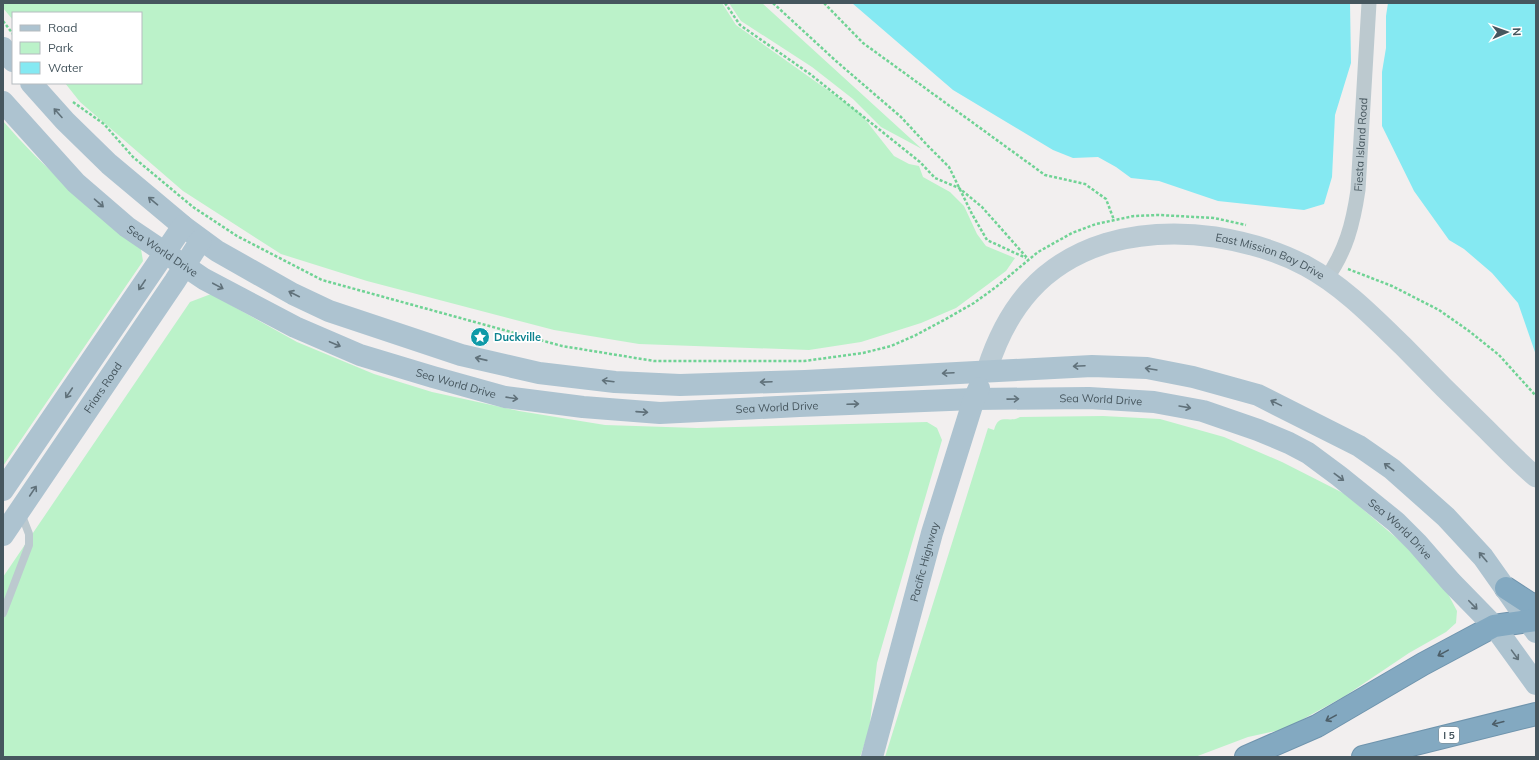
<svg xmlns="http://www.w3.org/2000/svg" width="1539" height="760" viewBox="0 0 1539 760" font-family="Mulish,sans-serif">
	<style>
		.green { fill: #bbf2c9 }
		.water { fill: #85e9f2 }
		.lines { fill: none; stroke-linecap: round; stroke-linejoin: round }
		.motorway-casing { stroke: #6f94ad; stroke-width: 24 }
		.path { stroke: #70d395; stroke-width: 2.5; stroke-dasharray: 3 2; stroke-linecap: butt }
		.service { stroke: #bcc9cf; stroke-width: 8 }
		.minor { stroke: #bcc9cf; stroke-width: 15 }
		.secondary { stroke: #bbcbd4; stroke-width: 21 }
		.primary { stroke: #adc3d0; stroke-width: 22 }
		.motorway { stroke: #83a9c1; stroke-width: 22 }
		.oneway { stroke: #60717a }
		.oneway2 { stroke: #4c5e68 }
		.labels { text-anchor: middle; stroke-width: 3.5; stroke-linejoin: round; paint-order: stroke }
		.shield { fill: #fff; stroke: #7e898e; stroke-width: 1 }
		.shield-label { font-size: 10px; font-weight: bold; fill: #46565e }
		.street-label { font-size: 11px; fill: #46565e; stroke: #fff }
		.culture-label { font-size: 11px; font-weight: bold; fill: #0d838f; stroke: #fff; text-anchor: start }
	</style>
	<rect width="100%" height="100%" fill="#f2efef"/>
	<g class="green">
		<path d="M3 3H722L736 25 860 113 894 156 909 164 919 166 923 177 950 192 964 206 977 234 986 246 1015 258 1006 271 956 308 921 323 861 342 809 350 639 344 554 330 367 281 281 254 183 191 80 102 65 83H141V13H13V20L3 8Z"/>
		<path d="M729 3H762L922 149 881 127 853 99 812 67 741 21Z"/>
		<path d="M3 121C43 168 92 209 141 249L143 261 3 466Z"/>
		<path d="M211 294 297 342 374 374 432 392 519 411 605 425 697 428 927 422 937 428 942 440 877 663 869 731 860 757H3V577L190 302Z"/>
		<path d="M1103 416 1160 419 1224 437 1282 462 1345 494 1407 547 1447 592 1457 611 1456 623 1446 632 1409 653 1345 696 1285 729 1248 737 1195 757H885L988 428 994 430C999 412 1009 424 1020 417Z"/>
	</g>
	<g class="water">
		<path d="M852 3H1350L1351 63 1335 115 1332 177 1324 204 1304 210 1218 201 1159 181 1131 178 1116 167 1098 157 1073 158 1053 150 953 90Z"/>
		<path d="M1388 3H1536V355L1518 303 1492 273 1464 249 1449 240 1414 191 1382 126V72L1386 48V16Z"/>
	</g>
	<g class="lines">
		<g class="motorway-casing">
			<g id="motorway">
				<path d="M1506 588 1529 603 1536 605"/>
				<path d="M1246 757 1317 726 1423 664 1494 626 1536 620"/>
				<path d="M1363 757 1536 714"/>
			</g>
		</g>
		<g class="path">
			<path d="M725 3 740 25 810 74 920 162 935 178 959 188 982 207 1028 259"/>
			<path d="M773 3 836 61 901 117 928 146 949 167 972 214 987 240 1026 258"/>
			<path d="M824 3 863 43 1045 175 1085 184 1106 199 1114 220"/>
			<path d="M3 21 13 34"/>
			<path d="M73 102 104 124 133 157 193 207 237 236 322 280 562 346 654 361H804L863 353 891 346 916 335 944 320 974 303 996 287 1038 252 1072 233 1096 224 1134 216 1159 215 1214 218 1246 225"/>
			<path d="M1348 269 1392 286 1439 310 1469 331 1499 355 1536 396"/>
		</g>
		<path class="service" d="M3 613 29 545V534L21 513"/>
		<path class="minor" id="s1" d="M1326 279C1346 251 1353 224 1358 190L1369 3"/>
		<path class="secondary" id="s2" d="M987 370C1007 307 1042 263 1107 243 1143 233 1179 232 1215 237 1246 242 1278 251 1306 266 1343 286 1373 317 1403 346 1430 374 1457 401 1485 428 1502 445 1518 462 1536 477"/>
		<g class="primary">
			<path d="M3 48 13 61"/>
			<path d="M31 83 65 121 109 164 183 226 217 251 293 294 329 311 461 355 539 373 615 382 680 385 805 381 1092 366 1147 368 1193 377 1258 395 1359 446 1392 469 1446 517 1483 557 1536 632"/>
			<path id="s3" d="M3 102 76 183 127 227 204 279 295 327 360 355 433 377 505 397 583 407 660 413 799 406 974 399 1089 398 1154 402 1203 411 1258 430 1289 443 1308 453 1339 476 1396 522 1417 543 1451 582 1494 626 1536 684"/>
			<path d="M3 490 183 226"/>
			<path id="s4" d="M3 535 175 281 201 240"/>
			<path id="s5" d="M872 757 932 533 974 399 979 388"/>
		</g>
		<use href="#motorway" class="motorway"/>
	</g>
	<defs><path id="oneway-shaft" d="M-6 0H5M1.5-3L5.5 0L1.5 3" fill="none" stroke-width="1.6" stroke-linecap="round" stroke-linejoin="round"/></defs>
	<g class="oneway">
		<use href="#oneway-shaft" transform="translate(58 113) rotate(-132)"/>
		<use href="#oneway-shaft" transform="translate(153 201) rotate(-140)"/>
		<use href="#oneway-shaft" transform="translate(99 203) rotate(41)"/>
		<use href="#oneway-shaft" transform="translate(142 285) rotate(124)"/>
		<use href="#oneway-shaft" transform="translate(218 286) rotate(28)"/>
		<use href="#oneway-shaft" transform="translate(294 294) rotate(-153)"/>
		<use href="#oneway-shaft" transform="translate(335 344) rotate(23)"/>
		<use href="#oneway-shaft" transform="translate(481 359) rotate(-167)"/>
		<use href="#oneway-shaft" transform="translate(1079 366) rotate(177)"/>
		<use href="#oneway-shaft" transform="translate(1151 369) rotate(-171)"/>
		<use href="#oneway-shaft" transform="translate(948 373) rotate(177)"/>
		<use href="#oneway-shaft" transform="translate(608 381) rotate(-173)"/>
		<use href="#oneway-shaft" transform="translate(766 382) rotate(178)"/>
		<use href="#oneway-shaft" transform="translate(69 393) rotate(124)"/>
		<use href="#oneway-shaft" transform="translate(512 398) rotate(8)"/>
		<use href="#oneway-shaft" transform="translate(1013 399) rotate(-1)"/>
		<use href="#oneway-shaft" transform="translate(1276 403) rotate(-154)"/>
		<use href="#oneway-shaft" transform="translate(853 404) rotate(-2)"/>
		<use href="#oneway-shaft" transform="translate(1185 407) rotate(10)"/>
		<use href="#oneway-shaft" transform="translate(642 412) rotate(4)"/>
		<use href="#oneway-shaft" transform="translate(1389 467) rotate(-143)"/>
		<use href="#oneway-shaft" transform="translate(1339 477) rotate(37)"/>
		<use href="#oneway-shaft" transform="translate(33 491) rotate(-56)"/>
		<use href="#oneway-shaft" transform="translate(1483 557) rotate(-130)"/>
		<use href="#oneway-shaft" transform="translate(1473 605) rotate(46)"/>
		<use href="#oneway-shaft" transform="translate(1515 655) rotate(54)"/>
	</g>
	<g class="oneway2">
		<use href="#oneway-shaft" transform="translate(1443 653) rotate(151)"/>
		<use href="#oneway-shaft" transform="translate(1331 718) rotate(151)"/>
		<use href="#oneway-shaft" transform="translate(1498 723) rotate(166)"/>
	</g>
	<defs>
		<g id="sight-disc" transform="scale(1)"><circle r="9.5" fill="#0f9aa8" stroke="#fff"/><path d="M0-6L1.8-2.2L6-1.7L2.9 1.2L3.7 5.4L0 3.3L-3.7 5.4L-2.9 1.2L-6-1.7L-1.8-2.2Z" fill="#fff"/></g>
	</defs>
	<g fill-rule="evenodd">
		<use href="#sight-disc" x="480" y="337"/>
	</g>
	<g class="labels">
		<rect class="shield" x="1439" y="727" width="20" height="16" rx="3"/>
		<g class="shield-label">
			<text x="1449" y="739">I 5</text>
		</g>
		<g class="street-label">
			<text dy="4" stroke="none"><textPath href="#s1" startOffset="141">Fiesta Island Road</textPath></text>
			<text dy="4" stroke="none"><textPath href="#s3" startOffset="219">Sea World Drive</textPath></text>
			<text dy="4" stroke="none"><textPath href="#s2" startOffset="350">East Mission Bay Drive</textPath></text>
			<text dy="4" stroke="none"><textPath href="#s3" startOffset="543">Sea World Drive</textPath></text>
			<text dy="4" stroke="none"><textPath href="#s4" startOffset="178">Friars Road</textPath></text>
			<text dy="4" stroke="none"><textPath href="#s3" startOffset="1191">Sea World Drive</textPath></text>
			<text dy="4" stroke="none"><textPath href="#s3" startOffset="867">Sea World Drive</textPath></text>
			<text dy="4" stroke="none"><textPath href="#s3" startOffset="1527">Sea World Drive</textPath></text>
			<text dy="4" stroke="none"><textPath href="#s5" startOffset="202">Pacific Highway</textPath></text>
		</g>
		<g class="culture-label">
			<text x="494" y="341">Duckville</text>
		</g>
	</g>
	<rect width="1539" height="760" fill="none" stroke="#46565e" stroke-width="8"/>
	<rect x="12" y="12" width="130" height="72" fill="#ffffff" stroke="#b5bbbf"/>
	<rect x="20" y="25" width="20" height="6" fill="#adc3d0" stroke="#b5bbbf"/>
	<text x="48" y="32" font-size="12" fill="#46565e">Road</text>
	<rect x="20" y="42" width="20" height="12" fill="#bbf2c9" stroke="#b5bbbf"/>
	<text x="48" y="52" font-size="12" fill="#46565e">Park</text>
	<rect x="20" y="62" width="20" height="12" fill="#85e9f2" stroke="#b5bbbf"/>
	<text x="48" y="72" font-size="12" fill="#46565e">Water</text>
	<g transform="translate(1507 32) rotate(88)" stroke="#ffffff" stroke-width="3" paint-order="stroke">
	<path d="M0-3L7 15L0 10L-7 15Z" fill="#46565e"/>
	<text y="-6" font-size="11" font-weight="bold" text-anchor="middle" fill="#46565e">N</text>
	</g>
</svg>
